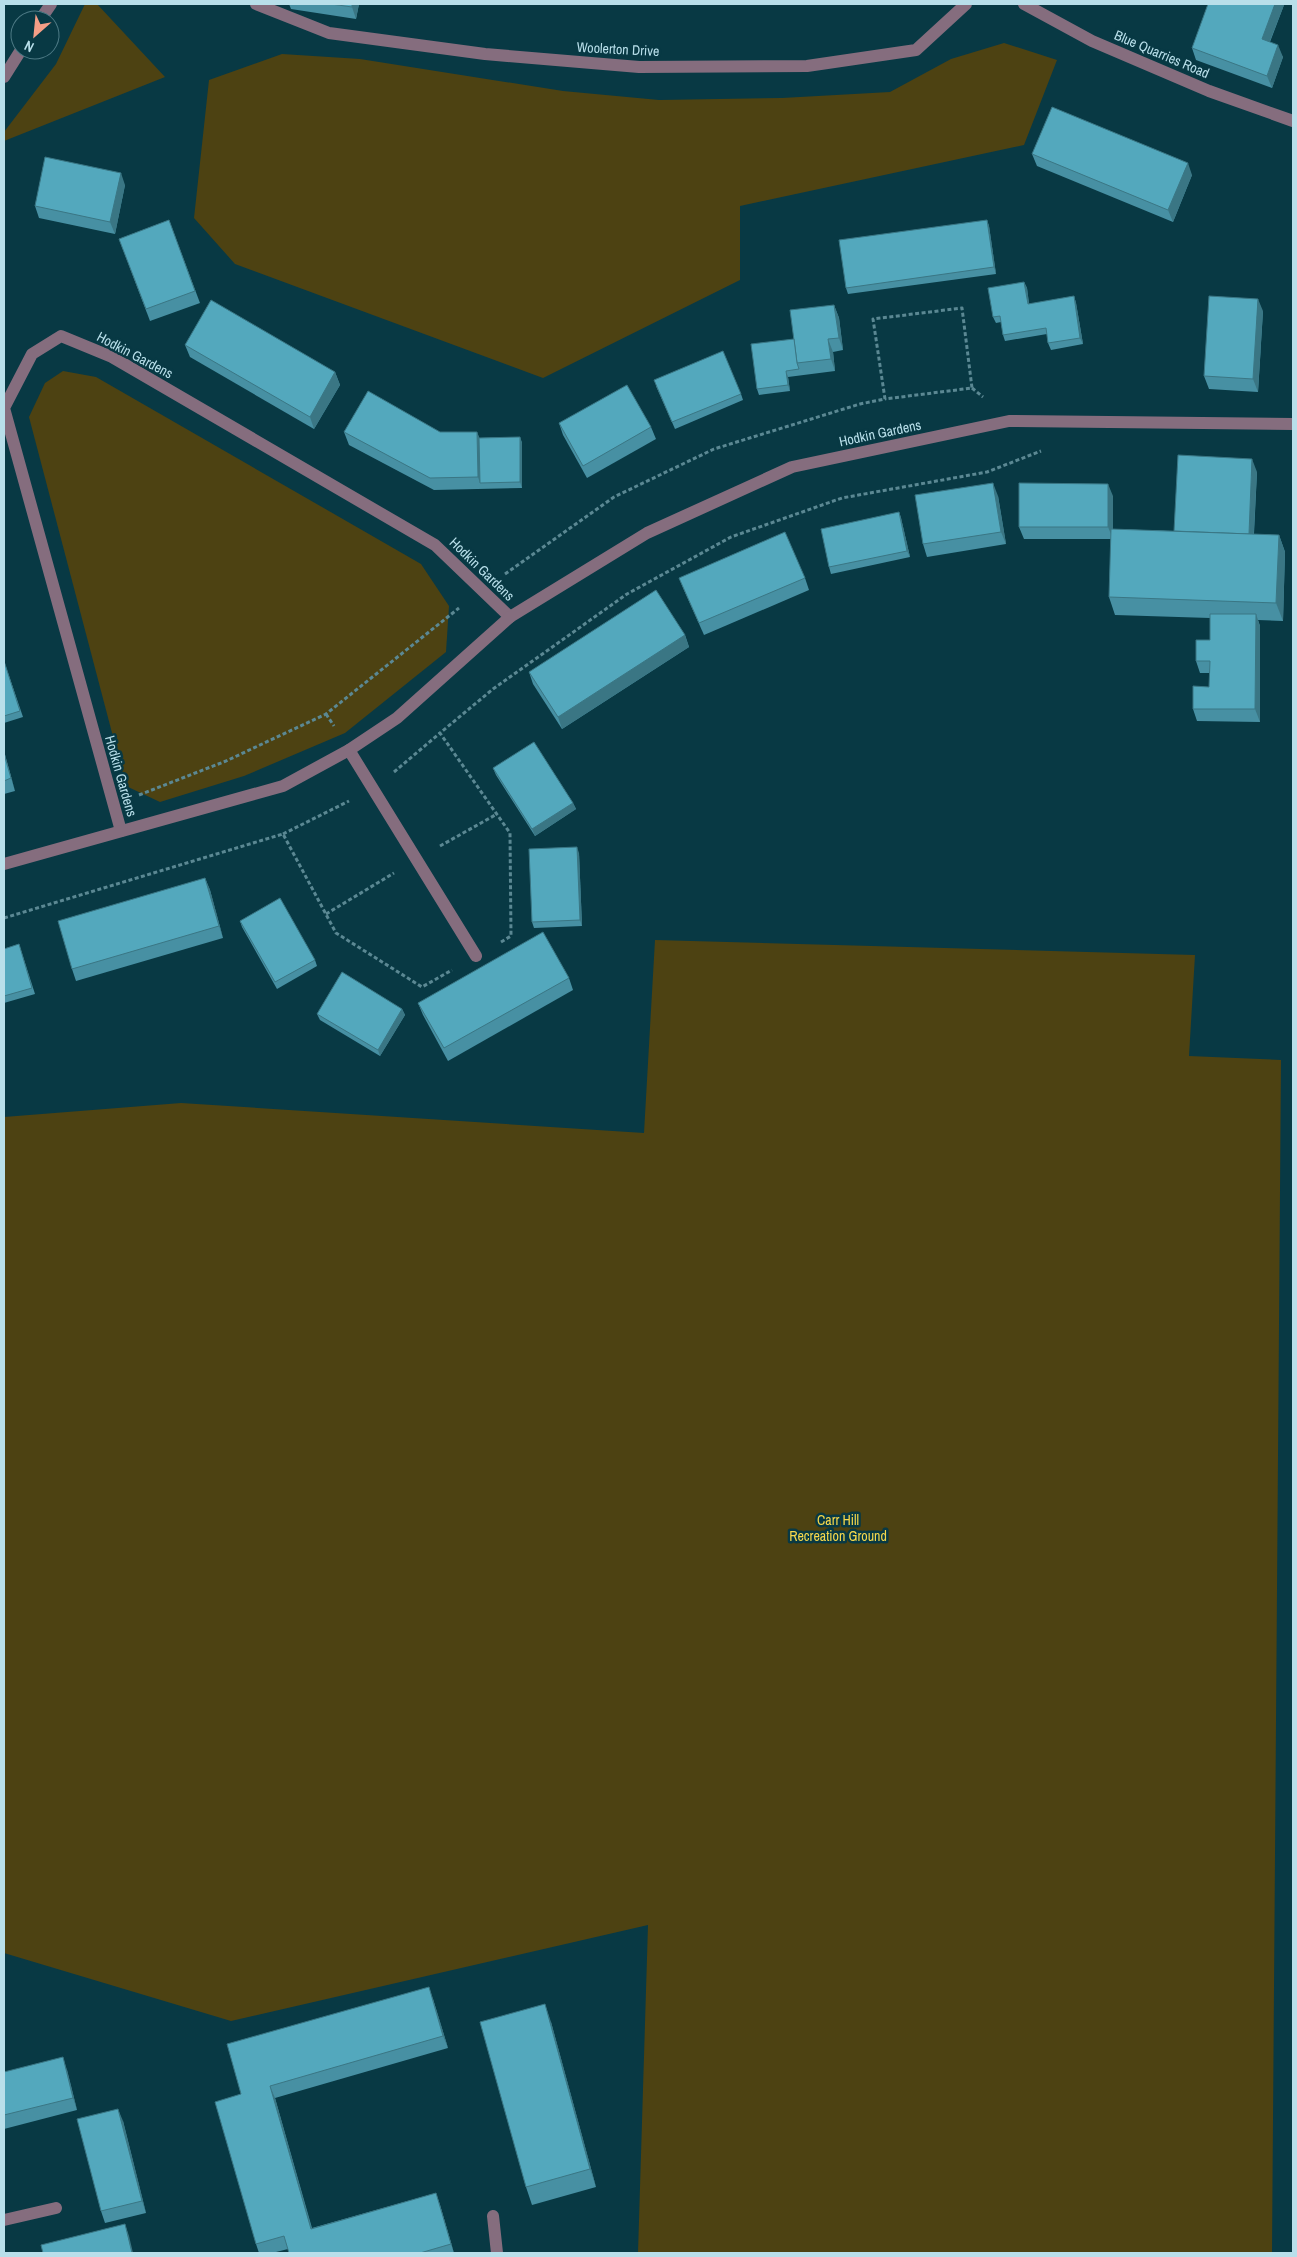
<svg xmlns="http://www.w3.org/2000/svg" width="1297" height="2257" viewBox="0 0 1297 2257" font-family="'Archivo Narrow',sans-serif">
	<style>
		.green { fill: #4d4212 }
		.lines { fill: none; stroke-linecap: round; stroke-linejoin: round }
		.path { stroke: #5b8893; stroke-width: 3; stroke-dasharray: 4 2.5; stroke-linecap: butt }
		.minor { stroke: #856d7e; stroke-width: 12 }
		.wall { fill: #4790a3 }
		.shaded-wall { fill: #3a7684 }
		.building { fill: #53a8bd; stroke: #3a7684 }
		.labels { text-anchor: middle; stroke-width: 5; stroke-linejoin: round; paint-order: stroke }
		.street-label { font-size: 14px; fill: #b8dfea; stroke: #083944 }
		.park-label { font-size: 14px; fill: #f7d84b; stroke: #083944 }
	</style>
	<rect width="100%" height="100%" fill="#083944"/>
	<g class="green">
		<path d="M85 4H97L165 77 4 141V132L56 64Z"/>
		<path d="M1004 43 1057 60 1024 145 740 206V280L543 378 235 264 194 218 209 80 282 54 360 59 563 91 659 100 782 98 890 92 951 59Z"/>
		<path d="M63 371 96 377 421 564 449 606 446 652 345 733 244 776 160 802 126 786 29 417 45 383Z"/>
		<path d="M655 940 1195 955 1189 1056 1281 1060 1272 2253H638L648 1925 231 2021 4 1953V1117L181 1103 644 1133Z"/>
	</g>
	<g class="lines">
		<g class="path">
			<path d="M972 388 983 397"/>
			<path d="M505 574 614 497 714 449 860 404 885 399 873 319 962 308 972 388 885 399"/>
			<path d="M326 714 334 726"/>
			<path d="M394 772 440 733"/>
			<path d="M139 795 226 761 326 714 459 608"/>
			<path d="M283 834 349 801"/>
			<path d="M440 846 497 814"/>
			<path d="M326 914 394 873"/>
			<path d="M4 918 283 834 336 933 422 987 452 970"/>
			<path d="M501 942 511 936 510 833 440 733 493 689 627 594 731 537 842 498 987 472 1041 451"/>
		</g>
		<g class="minor">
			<path d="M256 4 329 33 485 54 639 67 807 66 916 50 966 4"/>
			<path d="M1024 4 1092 41 1209 91 1293 121"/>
			<path d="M40 20 51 4"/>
			<path d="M4 77 21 50"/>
			<path d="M349 750 476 956"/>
			<path d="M121 831 4 408 32 354 61 336 112 357 435 545 510 617"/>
			<path d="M4 864 283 786 349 750 397 718 510 617 647 533 792 467 1009 421 1293 424"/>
			<path d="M493 2216 497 2253"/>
			<path d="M4 2220 56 2208"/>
		</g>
	</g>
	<g class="wall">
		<path d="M289 4H359L356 19 291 9Z"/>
		<path d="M1284 5 1270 42 1283 57 1272 88 1196 60 1192 48Z"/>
		<path d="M1032 154 1192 175 1173 222 1037 166Z"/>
		<path d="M125 185 115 234 39 218 35 206Z"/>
		<path d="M169 220 200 303 150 321 119 239Z"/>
		<path d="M987 220 989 226 996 274 848 294 846 288Z"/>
		<path d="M1024 282 1027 288 1029 304 1074 296 1076 303 1083 344 1051 350 1048 343 1047 334 1005 341 1003 335 1001 322 996 323 993 317Z"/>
		<path d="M834 305 839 318 843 350 833 352 835 371 788 377 790 391 759 395 757 389 794 339Z"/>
		<path d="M1263 311 1258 392 1209 389 1204 376Z"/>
		<path d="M185 345 335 372 340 385 314 429 190 357Z"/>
		<path d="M656 386 741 394 743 400 675 429Z"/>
		<path d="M559 423 651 427 656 439 587 478 563 435Z"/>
		<path d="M344 432H477L479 438 520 437 522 443V488L434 490 349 445Z"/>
		<path d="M1257 472 1254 534 1279 535 1285 552 1283 621 1258 620 1260 626V722L1197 721 1193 709 1209 687 1210 673H1200L1196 661 1210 640V618L1115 615 1109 597 1111 539H1024L1019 527 1113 496V529L1174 531Z"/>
		<path d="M998 496 1006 544 927 557 923 544Z"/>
		<path d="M899 512 901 518 910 557 831 574 829 567Z"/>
		<path d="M679 578H805L809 590 704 635 684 590Z"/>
		<path d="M685 635 689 647 562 729 533 684 529 672Z"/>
		<path d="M4 661 23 717 4 723Z"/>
		<path d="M4 751 15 791 4 794Z"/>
		<path d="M493 768 573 803 576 809 535 836 496 775Z"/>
		<path d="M579 853 582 926 534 928 532 922Z"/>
		<path d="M205 878 210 890 223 938 76 981 72 969Z"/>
		<path d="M240 921 315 960 317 966 277 989 242 927Z"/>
		<path d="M19 944 35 994 4 1003V949Z"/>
		<path d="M569 978 573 990 448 1061 423 1015 418 1003Z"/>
		<path d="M402 1009 405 1015 380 1056 320 1020 317 1014Z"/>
		<path d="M433 1999 448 2048 275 2098 312 2228 436 2193 440 2205 454 2253H289L288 2249 272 2253H259L256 2244 241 2094Z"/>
		<path d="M551 2022 596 2187 532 2205 526 2187Z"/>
		<path d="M67 2070 77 2110 4 2129V2072Z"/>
		<path d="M123 2121 146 2213 105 2223 101 2211Z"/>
	</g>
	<g class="shaded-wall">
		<path d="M352 4H359L356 19 352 7Z"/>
		<path d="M1275 4H1283L1284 5 1266 51 1262 39Z"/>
		<path d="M1278 45 1283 57 1272 88 1267 76Z"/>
		<path d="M1188 163 1192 175 1173 222 1168 210Z"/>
		<path d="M121 173 125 185 115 234 110 222Z"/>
		<path d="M987 220 989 226 996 274 994 267Z"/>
		<path d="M1024 282 1027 288 1030 311 1028 304Z"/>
		<path d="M1074 296 1076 303 1083 344 1080 338Z"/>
		<path d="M1258 299 1263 311 1258 392 1253 379Z"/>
		<path d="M834 305 839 318 843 350 839 338Z"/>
		<path d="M828 339 833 352 835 371 831 359Z"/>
		<path d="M786 371 788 377 790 391 788 385Z"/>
		<path d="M335 372 340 385 314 429 310 417Z"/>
		<path d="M477 432 482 444 480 483 478 477Z"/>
		<path d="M520 437 522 443V488L520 482Z"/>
		<path d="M1252 459 1257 472 1253 547 1249 535Z"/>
		<path d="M993 483 998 496 1006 544 1001 532Z"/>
		<path d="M1108 484 1113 496V539L1108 527Z"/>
		<path d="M899 512 901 518 910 557 907 551Z"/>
		<path d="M1279 535 1285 552 1283 621 1276 603Z"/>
		<path d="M1256 614 1260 626V722L1255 709Z"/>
		<path d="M685 635 689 647 562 729 558 717Z"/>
		<path d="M4 751 15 791 4 754Z"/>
		<path d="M573 803 576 809 535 836 532 829Z"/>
		<path d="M577 847 579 853 582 926 580 920Z"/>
		<path d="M205 878 210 890 223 938 219 926Z"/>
		<path d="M402 1009 405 1015 380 1056 378 1050Z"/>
		<path d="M429 1987 433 1999 448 2048 443 2036Z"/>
		<path d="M545 2004 551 2022 596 2187 590 2169Z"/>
		<path d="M63 2057 67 2070 77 2110 73 2098Z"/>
		<path d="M270 2086 275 2098 315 2241 311 2229Z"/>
		<path d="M118 2109 123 2121 146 2213 142 2201Z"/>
		<path d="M436 2193 440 2205 454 2253 451 2244Z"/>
		<path d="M125 2224 129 2236 133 2253H132Z"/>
	</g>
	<g class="building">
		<path d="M331 4H352V7Z"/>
		<path d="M1208 4H1275L1262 39 1278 45 1267 76 1192 48Z"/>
		<path d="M1052 107 1188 163 1168 210 1032 154Z"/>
		<path d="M45 157 121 173 110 222 35 206Z"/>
		<path d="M169 220 195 291 146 309 119 239Z"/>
		<path d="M987 220 994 267 846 288 839 240Z"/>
		<path d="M1024 282 1028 304 1074 296 1080 338 1048 343 1046 328 1003 335 1000 316 993 317 988 288Z"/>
		<path d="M1209 296 1258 299 1253 379 1204 376Z"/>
		<path d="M211 300 335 372 310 417 185 345Z"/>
		<path d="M834 305 839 338 828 339 831 359 797 363 790 310Z"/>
		<path d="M794 339 797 363 799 369 786 371 788 385 757 389 751 344Z"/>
		<path d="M723 351 741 394 672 422 654 380Z"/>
		<path d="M627 385 651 427 583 466 559 423Z"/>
		<path d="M368 391 440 432H477L478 477 430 478 344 432Z"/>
		<path d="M520 437V482L480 483 479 438Z"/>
		<path d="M1178 455 1252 459 1249 534 1174 531Z"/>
		<path d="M993 483 1001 532 923 544 915 495Z"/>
		<path d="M1019 483 1108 484V527H1019Z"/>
		<path d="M899 512 907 551 829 567 821 529Z"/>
		<path d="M1111 529 1279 535 1276 603 1109 597Z"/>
		<path d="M785 532 805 578 699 623 679 578Z"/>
		<path d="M656 590 685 635 558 717 529 672Z"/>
		<path d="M1210 614H1256L1255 709H1193V686L1209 687 1210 661H1196V640H1210Z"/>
		<path d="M4 661 20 711 4 716Z"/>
		<path d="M534 742 573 803 532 829 493 768Z"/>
		<path d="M4 754 11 778 4 781Z"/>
		<path d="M577 847 580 920 532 922 529 849Z"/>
		<path d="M205 878 219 926 72 969 58 921Z"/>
		<path d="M280 898 315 960 275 982 240 921Z"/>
		<path d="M543 932 569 978 444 1048 418 1003Z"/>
		<path d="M19 944 32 988 4 996V949Z"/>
		<path d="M342 972 402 1009 378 1050 317 1014Z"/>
		<path d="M429 1987 443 2036 270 2086 311 2229 436 2193 451 2244 420 2253H289L284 2236 256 2244 215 2102 241 2094 227 2044Z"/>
		<path d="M545 2004 590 2169 526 2187 480 2022Z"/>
		<path d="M63 2057 73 2098 4 2115V2072Z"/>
		<path d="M118 2109 142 2201 101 2211 77 2119Z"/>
		<path d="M125 2224 132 2253H43L41 2245Z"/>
	</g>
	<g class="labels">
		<g class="street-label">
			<text transform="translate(618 49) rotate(3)" y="5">Woolerton Drive</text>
			<text transform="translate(1162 54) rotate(23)" y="5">Blue Quarries Road</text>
			<text transform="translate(135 355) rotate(28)" y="5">Hodkin Gardens</text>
			<text transform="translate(880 433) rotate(-12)" y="5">Hodkin Gardens</text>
			<text transform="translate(482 569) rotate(44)" y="5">Hodkin Gardens</text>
			<text transform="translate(121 776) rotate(74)" y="5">Hodkin Gardens</text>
		</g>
		<g class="park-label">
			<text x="838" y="1525">Carr Hill<tspan x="838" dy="16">Recreation Ground</tspan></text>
		</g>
	</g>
	<rect width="1297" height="2257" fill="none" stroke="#b8dfea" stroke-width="10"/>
	<g transform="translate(35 35) rotate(207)"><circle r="24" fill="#083944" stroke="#4e7b86"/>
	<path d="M0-4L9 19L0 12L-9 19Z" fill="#f49e86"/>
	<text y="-8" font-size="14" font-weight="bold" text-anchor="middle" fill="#b8dfea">N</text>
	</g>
</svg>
